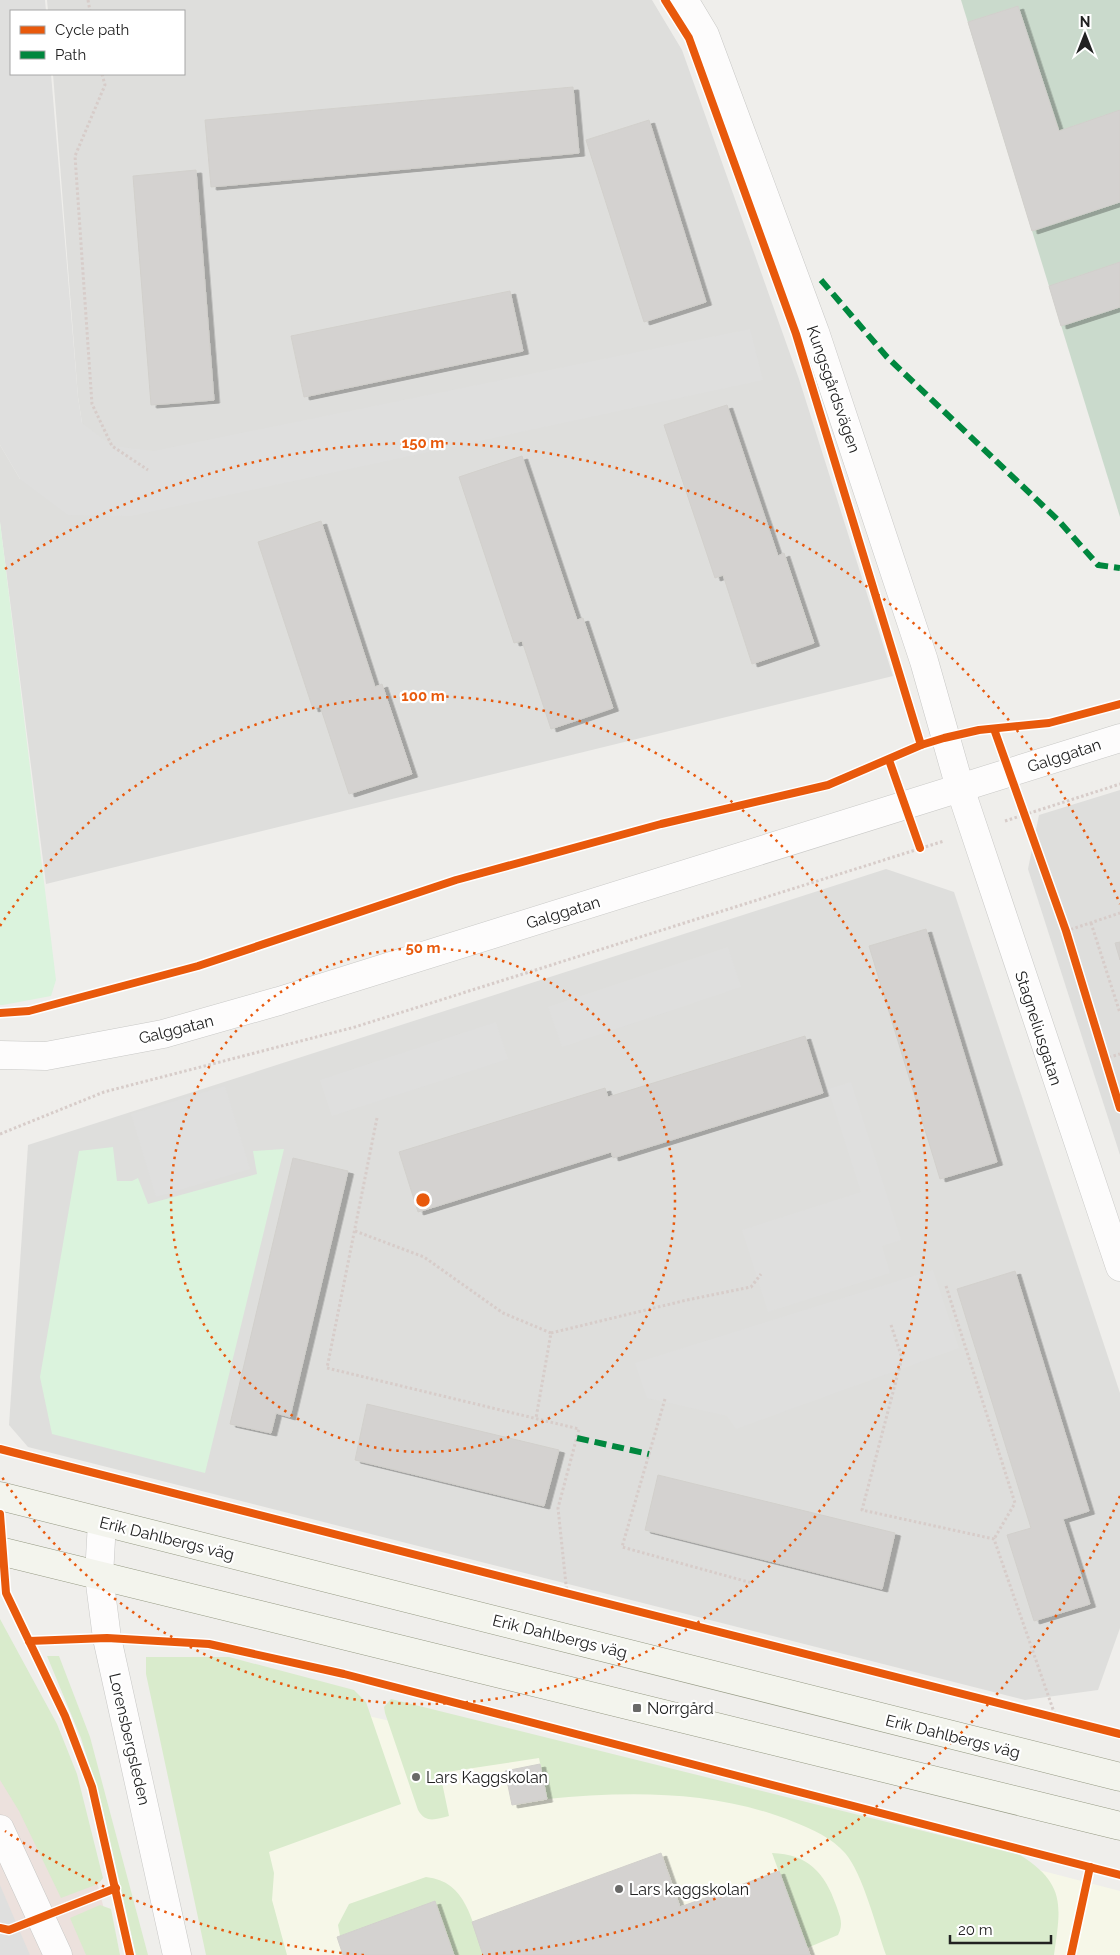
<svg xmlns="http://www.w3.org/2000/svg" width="1120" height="1955" viewBox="0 0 1120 1955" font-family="Raleway,sans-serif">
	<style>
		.residential { fill: #dededc }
		.commercial { fill: #ece1dd }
		.education { fill: #f6f7e8 }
		.grass { fill: #d9ebcc }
		.cemetery { fill: #cadacc }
		.park { fill: #dbf3dd }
		.parking { fill: #dfdfde }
		.building { fill: #d4d2d0; stroke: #d2d0cc; filter: url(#shadow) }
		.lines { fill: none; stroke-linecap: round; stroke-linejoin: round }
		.minor-casing { stroke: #c8c8c6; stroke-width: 29 }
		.tertiary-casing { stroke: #c8c8c6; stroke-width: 29 }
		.secondary-casing { stroke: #959983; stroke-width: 29 }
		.path { stroke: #d7ccc9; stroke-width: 3; stroke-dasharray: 2.5 2.5; stroke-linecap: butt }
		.minor { stroke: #fdfcfc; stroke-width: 28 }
		.tertiary { stroke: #fdfcfc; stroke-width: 28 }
		.secondary { stroke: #f3f4ed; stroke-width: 28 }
		.quiet { stroke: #00873e; stroke-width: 6; stroke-dasharray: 12 6; stroke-linecap: butt }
		.cycleway-casing { stroke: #fff; stroke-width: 11 }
		.cycleway { stroke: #e8590c; stroke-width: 8 }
		.ring { fill: none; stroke: #e8590c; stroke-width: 2.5; stroke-dasharray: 2.5 5 }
		.poi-dot { fill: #696968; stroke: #fff; stroke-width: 2 }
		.labels { text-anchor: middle; stroke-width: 4.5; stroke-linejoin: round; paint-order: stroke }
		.street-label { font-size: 16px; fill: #212121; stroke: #fff }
		.poi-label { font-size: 16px; fill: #212121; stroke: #fff; text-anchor: start }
		.centre { fill: #e8590c; stroke: #fff; stroke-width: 2.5 }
		.ring-label { font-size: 15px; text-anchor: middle; font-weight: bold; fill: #e8590c; stroke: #fff; stroke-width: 4.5; stroke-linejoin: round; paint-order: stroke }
	</style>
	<defs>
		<filter id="shadow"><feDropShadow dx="5.5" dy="3" stdDeviation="0" flood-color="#0004"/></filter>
	</defs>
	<rect width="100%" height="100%" fill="#efeeeb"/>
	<g class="residential">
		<path d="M47 0H652L682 50 799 379 893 676 46 884 0 522V445L20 479 82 423 78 397 53 74H184V11H48Z"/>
		<path d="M1120 790V1155L1028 869 1039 815Z"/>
		<path d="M886 869 954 892 1120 1393V1628L1098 1690 1025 1700 28 1447 9 1425 28 1145Z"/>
	</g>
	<path class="commercial" d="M0 1645 91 1859 116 1955H0Z"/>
	<path class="education" d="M171 1693 315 1704 962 1850 1120 1891V1955H241Z"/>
	<g class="grass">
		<path d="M0 1619 57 1724 77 1774 103 1878 98 1884 61 1898 19 1811 0 1780Z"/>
		<path d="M47 1656H59L90 1737 148 1955H136L102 1805 81 1738Z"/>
		<path d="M146 1657H229L354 1690 366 1702 401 1804 269 1852 274 1873 272 1900 287 1955H206L146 1674Z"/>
		<path d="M391 1699 1020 1855C1066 1884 1061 1906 1054 1955H886C876 1927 863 1874 845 1853 832 1838 812 1829 794 1822 715 1790 630 1791 547 1799L539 1758 440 1773 449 1816C436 1819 426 1824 418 1810L385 1713 384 1707Z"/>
		<path d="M772 1853C808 1854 825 1873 836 1905 840 1917 844 1924 838 1935L807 1948Z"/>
		<path d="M426 1877C467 1881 472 1922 483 1955H454L435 1902 340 1936 338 1925 349 1904Z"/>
		<path d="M100 1905 111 1909 120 1955H86L70 1918Z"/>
	</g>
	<path class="cemetery" d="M961 0H1120V517Z"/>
	<g class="park">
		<path d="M0 522 56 980 51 996 3 1005H0Z"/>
		<path d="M113 1147 117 1181H132L138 1178 148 1204 257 1174 253 1151 284 1149 205 1473 52 1434 40 1377 79 1151Z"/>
	</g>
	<g class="parking">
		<path d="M0 0H45L46 11H11V74H51L78 397 82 423 112 446 154 451 750 329 763 380 131 516 68 515 20 479 0 445Z"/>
		<path d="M728 947 741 987 562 1047 548 1007Z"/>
		<path d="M496 1022 508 1059 332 1116 320 1080Z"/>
		<path d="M851 1082 901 1240 882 1246 890 1273 768 1312 742 1230 861 1192 828 1089Z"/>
		<path d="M225 1086 250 1169 156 1197 131 1114Z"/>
		<path d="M933 1270 959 1348 736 1429 727 1416 647 1398 635 1363Z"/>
		<path d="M0 1885 30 1955H0Z"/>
	</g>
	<g class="building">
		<path d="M1018 6 1059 131 1120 110V202L1032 231 968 22Z"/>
		<path d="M573 87 579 153 211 187 205 120Z"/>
		<path d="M649 120 706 302 644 322 586 140Z"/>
		<path d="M196 170 214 400 151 405 133 176Z"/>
		<path d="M1120 262V307L1061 326 1049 286Z"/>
		<path d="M510 291 523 351 304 397 291 336Z"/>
		<path d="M727 405 778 556 784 553 814 643 752 664 723 575 715 578 664 425Z"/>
		<path d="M522 456 577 620 583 618 613 708 551 729 522 641 514 643 459 477Z"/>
		<path d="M321 521 375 687 382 684 412 774 349 794 320 706 313 709 258 542Z"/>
		<path d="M926 929 997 1162 940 1179 869 946Z"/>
		<path d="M1120 942V960L1115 943Z"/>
		<path d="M805 1036 823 1093 613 1158 611 1152 418 1212 399 1152 605 1088 608 1097Z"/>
		<path d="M293 1158 348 1171 290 1417 276 1413 271 1433 230 1424Z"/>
		<path d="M1015 1271 1089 1511 1063 1519 1090 1604 1034 1621 1007 1535 1031 1528 957 1289Z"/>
		<path d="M367 1404 559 1450 544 1506 355 1460Z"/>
		<path d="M658 1475 895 1533 882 1589 645 1530Z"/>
		<path d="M540 1764 547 1799 512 1805 505 1771Z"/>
		<path d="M661 1853 680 1907 779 1871 810 1955H483L472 1922Z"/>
		<path d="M435 1901 454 1955H343L337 1937Z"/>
	</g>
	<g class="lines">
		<g class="minor-casing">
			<g id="minor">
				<path d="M684 0 705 35 815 332 924 661 960 788 1120 1267"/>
				<path d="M0 1829 58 1955"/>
			</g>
		</g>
		<g class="tertiary-casing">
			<g id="tertiary">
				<path d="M0 1055 46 1056 163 1034 279 1001 1120 738"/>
				<path d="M102 1522 99 1576 107 1638 177 1955"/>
			</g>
		</g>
		<g class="secondary-casing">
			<g id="secondary">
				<path d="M0 1496 1120 1777"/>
				<path d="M0 1551 1120 1826"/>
			</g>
		</g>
		<g class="path">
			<path d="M88 0 90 11"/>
			<path d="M102 74 105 85 75 156 92 404 112 446 148 470"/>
			<path d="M1005 821 1120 784"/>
			<path d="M1091 923 1120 1013"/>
			<path d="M1066 931 1120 913"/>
			<path d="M1104 1059 1120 1054"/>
			<path d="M377 1118 327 1368 579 1429 558 1508 567 1594"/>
			<path d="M0 1134 104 1092 355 1027 944 841"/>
			<path d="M355 1231 424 1257 503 1313 551 1333 536 1418"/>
			<path d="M946 1286 1015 1503 994 1539"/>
			<path d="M891 1325 902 1358 862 1510 994 1539 1056 1718"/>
			<path d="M551 1333 687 1300 751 1287 761 1274"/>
			<path d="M665 1399 622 1547 752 1583"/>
		</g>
		<use href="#minor" class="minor"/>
		<use href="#tertiary" class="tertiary"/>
		<use href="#secondary" class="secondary"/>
		<g class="quiet">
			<path d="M821 280 887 357 1059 521 1098 565 1120 568"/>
			<path d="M577 1438 649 1454"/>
		</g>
		<g class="cycleway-casing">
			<g id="cycleway">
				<path d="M665 0 689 38 796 334 921 745"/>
				<path d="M994 729 1066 931 1120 1108"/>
				<path d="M889 760 920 848"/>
				<path d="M0 1013 29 1011 198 966 456 880 661 824 828 785 921 745 944 738 979 730 1049 723 1120 704"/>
				<path d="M0 1449 1120 1734"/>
				<path d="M0 1514 6 1593 65 1716 92 1787 130 1955"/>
				<path d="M29 1641 107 1638 209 1644 344 1674 1120 1875"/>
				<path d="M0 1928 9 1930 116 1888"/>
				<path d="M1071 1955 1090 1867"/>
			</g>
		</g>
		<use href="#cycleway" class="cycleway"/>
	</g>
	<g class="ring">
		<circle cx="423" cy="1200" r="252"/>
		<path d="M0 926A504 504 0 1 1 0 1474"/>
		<path d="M1120 1496A757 757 0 0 1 482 1955M364 1955A757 757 0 0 1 5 1831M5 569A757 757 0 0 1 1120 904"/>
	</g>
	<g class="poi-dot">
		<rect x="632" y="1703" width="10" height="10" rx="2.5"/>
		<circle cx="416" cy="1777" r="5"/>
		<circle cx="619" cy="1889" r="5"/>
	</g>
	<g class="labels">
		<g class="street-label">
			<text transform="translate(834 389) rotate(71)" y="6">Kungsgårdsvägen</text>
			<text transform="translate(1064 755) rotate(-18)" y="6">Galggatan</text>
			<text transform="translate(563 912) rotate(-17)" y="6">Galggatan</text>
			<text transform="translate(1039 1028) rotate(72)" y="6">Stagneliusgatan</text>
			<text transform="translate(176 1029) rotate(-14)" y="6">Galggatan</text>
			<text transform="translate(167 1538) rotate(14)" y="6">Erik Dahlbergs väg</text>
			<text transform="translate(560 1636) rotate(14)" y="6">Erik Dahlbergs väg</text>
			<text transform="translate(953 1736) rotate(14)" y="6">Erik Dahlbergs väg</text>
			<text transform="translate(130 1739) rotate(77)" y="6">Lorensbergsleden</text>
		</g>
		<g class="poi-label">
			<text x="647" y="1714">Norrgård</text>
			<text x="426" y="1783">Lars Kaggskolan</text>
			<text x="629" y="1895">Lars kaggskolan</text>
		</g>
	</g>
	<circle cx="423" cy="1200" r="8" class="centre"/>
	<g class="ring-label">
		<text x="423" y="448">150 m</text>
		<text x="423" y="701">100 m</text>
		<text x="423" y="953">50 m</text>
	</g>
	<rect x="10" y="10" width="175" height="65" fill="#ffffff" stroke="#a6a6a6"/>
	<rect x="20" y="26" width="25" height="8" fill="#e8590c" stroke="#a6a6a6"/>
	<text x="55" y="35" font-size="15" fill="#212121">Cycle path</text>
	<rect x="20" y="51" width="25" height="8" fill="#00873e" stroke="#a6a6a6"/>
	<text x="55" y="60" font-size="15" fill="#212121">Path</text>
	<g transform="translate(1085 35)" stroke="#ffffff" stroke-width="4" paint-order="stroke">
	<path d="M0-4L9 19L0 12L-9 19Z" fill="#212121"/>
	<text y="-8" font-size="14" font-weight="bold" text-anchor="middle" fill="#212121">N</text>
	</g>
	<path d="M950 1935v8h101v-8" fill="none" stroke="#212121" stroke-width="2.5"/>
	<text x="958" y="1935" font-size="15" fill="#212121" stroke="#ffffff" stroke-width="4" paint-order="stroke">20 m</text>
</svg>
